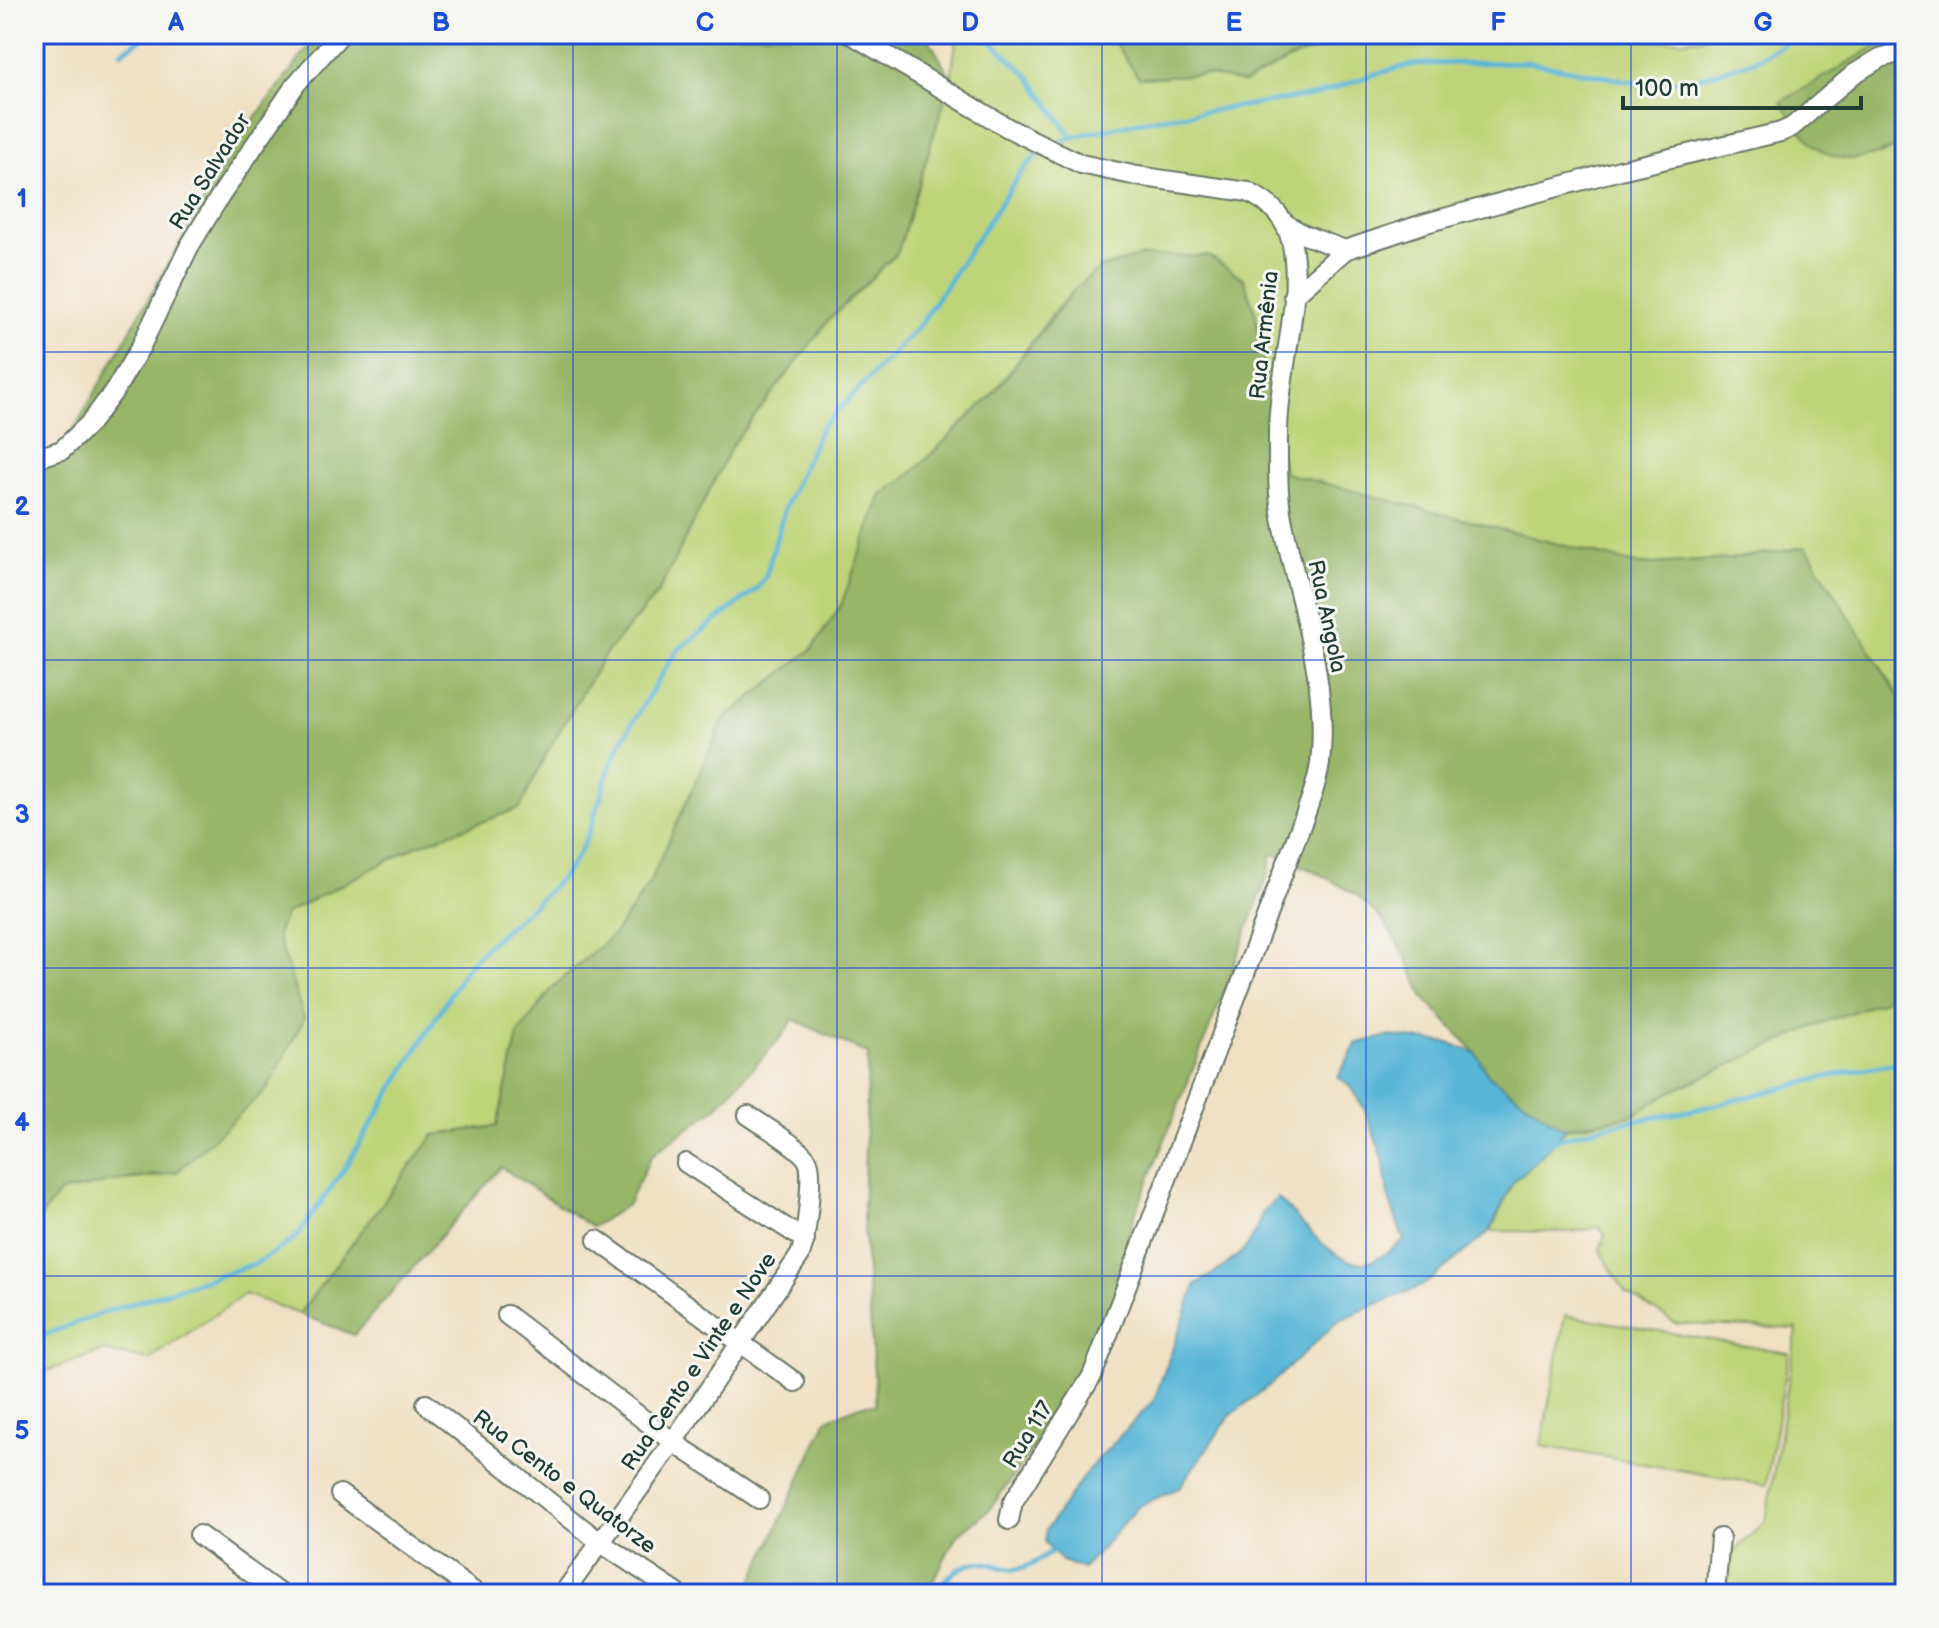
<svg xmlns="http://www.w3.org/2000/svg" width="1939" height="1628" viewBox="0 0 1939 1628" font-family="'Balsamiq Sans',sans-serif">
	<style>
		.green { fill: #bfd478; stroke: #6f8856; stroke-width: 2 }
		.forest { fill: #97b668; stroke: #5b7a4e; stroke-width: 2 }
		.water { fill: #58b6d7; stroke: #3c7a86; stroke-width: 2 }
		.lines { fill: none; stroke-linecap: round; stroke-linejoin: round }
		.stream { stroke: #58b6d7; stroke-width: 5 }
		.street-casing { stroke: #687666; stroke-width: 22 }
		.street { stroke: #fff; stroke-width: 18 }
		.grid { fill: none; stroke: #1d4ed8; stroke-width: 2; stroke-opacity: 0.55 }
		.labels { text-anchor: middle; stroke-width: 6; stroke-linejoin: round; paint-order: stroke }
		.street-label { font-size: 22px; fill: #1f3d34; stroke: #f6f6f2 }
		.neatline { fill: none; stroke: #1d4ed8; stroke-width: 3 }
		.grid-label { font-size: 26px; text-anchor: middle; font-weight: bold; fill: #1d4ed8 }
	</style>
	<rect width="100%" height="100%" fill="#f6f6f2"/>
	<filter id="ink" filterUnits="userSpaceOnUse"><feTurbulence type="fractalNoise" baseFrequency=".0125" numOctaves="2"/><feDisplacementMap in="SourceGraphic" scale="16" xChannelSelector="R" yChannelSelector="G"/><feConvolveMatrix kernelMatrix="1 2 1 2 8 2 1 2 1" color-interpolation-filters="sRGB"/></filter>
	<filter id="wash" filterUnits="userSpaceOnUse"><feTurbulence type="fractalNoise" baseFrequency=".006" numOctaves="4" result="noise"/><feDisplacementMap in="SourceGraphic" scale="32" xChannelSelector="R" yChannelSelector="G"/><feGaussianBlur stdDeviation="1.8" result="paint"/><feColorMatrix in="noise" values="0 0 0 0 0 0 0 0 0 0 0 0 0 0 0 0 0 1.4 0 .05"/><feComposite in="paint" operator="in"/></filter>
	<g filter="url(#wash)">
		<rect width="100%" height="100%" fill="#f0e0c3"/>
		<g class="green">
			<path d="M957 34H1109L1139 78 1206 74 1243 83 1296 56 1351 40 1386 34H1599C1637 39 1680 46 1716 34H1905V40L1883 42 1781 103 1881 155 1905 143V511L1903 513 1905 517V706L1806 547 1731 559 1639 565 1283 473 1255 312 1244 279 1142 256 1100 268 1073 291 1054 312 992 395 913 472 881 496 841 605 812 649 750 698 690 796 650 882 615 933 553 987 518 1035 497 1126 434 1135 299 1314 245 1294 149 1360 103 1351 47 1371 34 1380V1288L46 1281 37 1222 59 1193 109 1182 162 1176 267 1089 304 1019 277 935 285 914 416 846 520 808 546 754 605 654 658 593 732 445 829 320 898 252 951 78Z"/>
			<path d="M1905 978V1594H1718L1720 1564 1766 1521 1797 1329 1677 1324 1625 1292 1600 1250 1605 1235 1599 1227 1573 1232 1491 1231 1513 1182 1542 1155 1567 1128 1631 1116 1670 1092 1819 1024 1883 1001Z"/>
			<path d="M1565 1315 1789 1353 1766 1485 1541 1446Z"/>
		</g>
		<g class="forest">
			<path d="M319 34H926L951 78 898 252 829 320 732 445 658 593 605 654 546 754 520 808 416 846 285 914 277 935 304 1019 267 1089 177 1172 109 1182 59 1193 37 1222 46 1282 34 1288V456L60 454 241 136Z"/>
			<path d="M1109 34H1386L1351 40 1296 56 1243 83 1206 74 1139 78Z"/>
			<path d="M1905 40V143C1877 157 1843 168 1816 147 1805 138 1791 115 1781 102L1883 42Z"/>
			<path d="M1142 256H1209L1244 279 1255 312 1284 473 1639 565 1731 559 1806 547 1905 706V944L1897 947 1905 978 1883 1001 1819 1024 1670 1092 1631 1116 1562 1128 1488 1075 1476 1053 1424 998 1405 955 1383 920 1356 895 1320 874 1272 853 1269 872 1225 989 1135 1214 1116 1278 1126 1287 1056 1417 989 1510 957 1535 926 1594H747L827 1419 863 1405H876L863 1215 868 1054 793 1019 783 1035 715 1109 652 1155 627 1205 592 1227 501 1167 354 1335 299 1314 434 1135 497 1126 518 1035 553 987 615 933 650 882 724 719 812 649 841 605 881 496 913 472 992 395 1073 291 1100 268Z"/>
		</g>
		<path class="water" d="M1391 1036 1449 1043 1476 1053 1488 1075 1562 1128H1567L1542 1155 1513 1182 1490 1231 1424 1285 1339 1320 1272 1383 1230 1416 1179 1488 1139 1506 1083 1569 1062 1561 1045 1542 1046 1530 1088 1470 1154 1400 1196 1284C1212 1275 1241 1257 1251 1240 1265 1219 1251 1219 1278 1198 1299 1218 1339 1274 1372 1261 1383 1257 1394 1247 1404 1241L1388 1196 1383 1158 1364 1108 1348 1084 1338 1077 1357 1043Z"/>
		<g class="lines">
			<g class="stream">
				<path d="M983 34 1029 76 1072 137"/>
				<path d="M121 52 150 34"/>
				<path d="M1053 145 1072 137 1148 120 1316 95 1375 74 1415 64 1529 62 1639 83 1675 81 1701 77 1754 61 1786 43 1794 34"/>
				<path d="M1551 1142C1596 1125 1643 1120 1689 1111 1761 1095 1832 1072 1905 1062"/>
				<path d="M34 1339 108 1311 257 1263 289 1243 301 1231 344 1169 465 970C496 931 540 906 570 867 595 834 599 790 616 753 631 722 651 693 669 663L678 650 758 588 766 576 785 507 821 428 919 326 1021 172 1040 151"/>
				<path d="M934 1594C945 1578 965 1559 987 1563 998 1565 1007 1571 1018 1569 1032 1567 1046 1555 1058 1547"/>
			</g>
		</g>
	</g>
	<g filter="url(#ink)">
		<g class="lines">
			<g class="street-casing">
				<g id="street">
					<path d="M851 34 1008 128 1081 164 1137 176 1248 192C1272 204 1287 219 1292 245 1303 305 1278 372 1278 433 1278 460 1277 491 1282 518 1297 597 1330 681 1320 763 1318 781 1311 798 1305 815L1101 1353 1092 1376 1013 1502 1009 1520"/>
					<path d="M1286 224 1302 234 1345 250"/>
					<path d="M1293 296 1345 250 1426 223 1620 170 1781 132 1792 127 1854 74 1880 58 1905 51"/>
					<path d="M34 459 62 450 90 423 115 390 140 348 189 247 219 198 296 84 341 34"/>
					<path d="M686 1163 805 1240"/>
					<path d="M597 1240 795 1382"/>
					<path d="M507 1315 673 1442 759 1499"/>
					<path d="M426 1404 601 1543 678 1594"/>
					<path d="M340 1494 477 1594"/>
					<path d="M199 1535 280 1594"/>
					<path d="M563 1594 673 1442 800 1255C806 1240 814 1174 808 1161 801 1147 762 1125 748 1115"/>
					<path d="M1715 1594 1720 1538"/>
				</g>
			</g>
			<use href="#street" class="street"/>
		</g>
	</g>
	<path class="grid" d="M308 34V1594M573 34V1594M837 34V1594M1102 34V1594M1366 34V1594M1631 34V1594M34 352H1905M34 660H1905M34 968H1905M34 1276H1905"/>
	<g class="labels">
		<g class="street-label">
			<text transform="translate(209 171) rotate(-58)" y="8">Rua Salvador</text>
			<text transform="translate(1263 335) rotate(-84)" y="8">Rua Armênia</text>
			<text transform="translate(1328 616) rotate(78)" y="8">Rua Angola</text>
			<text transform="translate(698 1361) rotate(-56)" y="8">Rua Cento e Vinte e Nove</text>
			<text transform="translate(1027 1434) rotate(-58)" y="8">Rua 117</text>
			<text transform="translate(565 1481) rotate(37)" y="8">Rua Cento e Quatorze</text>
		</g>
	</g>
	<rect width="1939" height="1628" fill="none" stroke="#f6f6f2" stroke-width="88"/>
	<path d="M1623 96v12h238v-12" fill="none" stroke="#1f3d34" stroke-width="4"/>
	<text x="1635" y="96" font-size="24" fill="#1f3d34" stroke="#f6f6f2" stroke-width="6" paint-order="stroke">100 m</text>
	<rect x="44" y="44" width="1851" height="1540" class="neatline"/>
	<g class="grid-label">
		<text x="176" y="31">A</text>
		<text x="441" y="31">B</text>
		<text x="705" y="31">C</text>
		<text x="970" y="31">D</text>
		<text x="1234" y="31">E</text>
		<text x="1498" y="31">F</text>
		<text x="1763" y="31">G</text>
		<text x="22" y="207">1</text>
		<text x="22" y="515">2</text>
		<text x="22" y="823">3</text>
		<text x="22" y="1131">4</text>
		<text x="22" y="1439">5</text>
	</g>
</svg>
